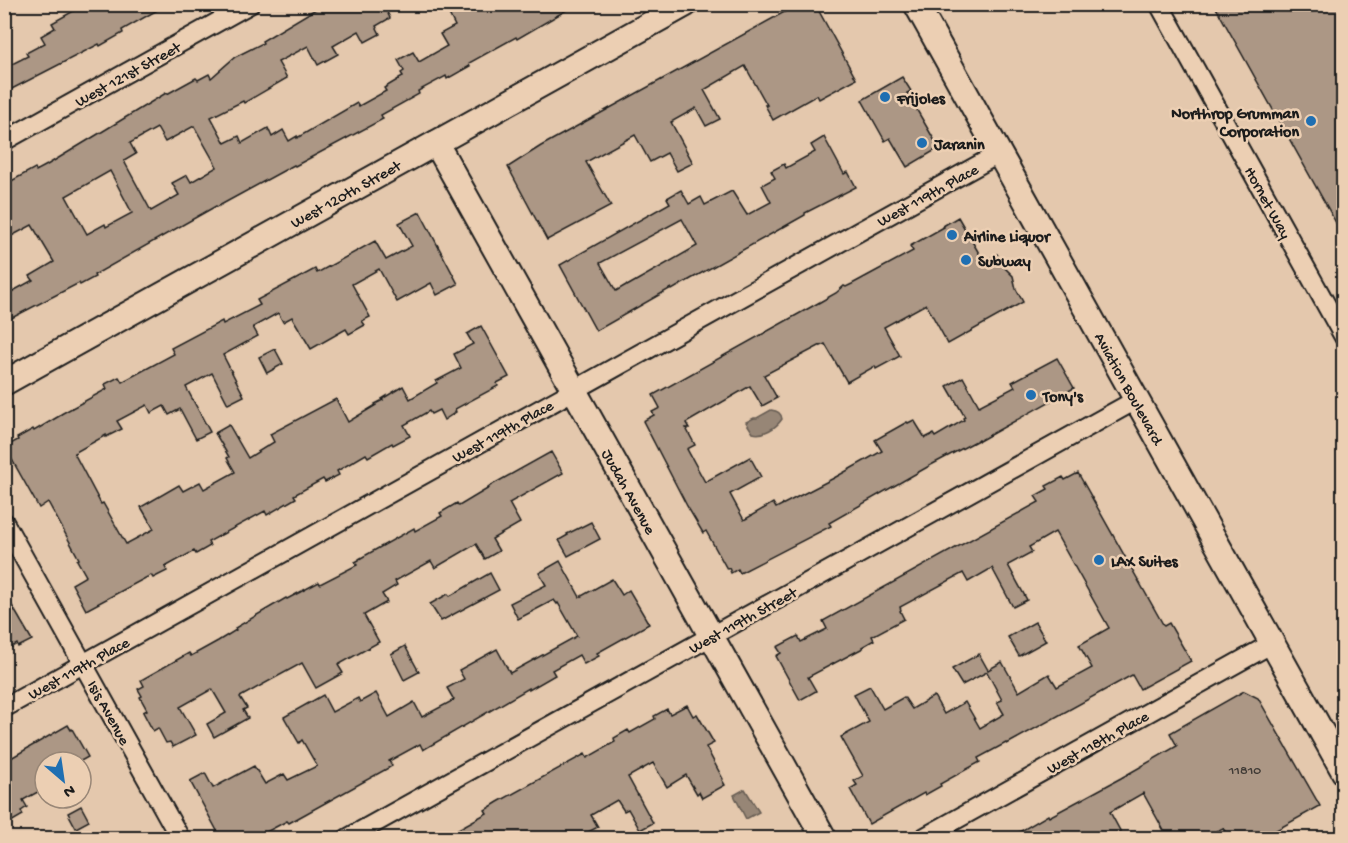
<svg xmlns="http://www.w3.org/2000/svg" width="1348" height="843" viewBox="0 0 1348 843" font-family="'Gochi Hand',sans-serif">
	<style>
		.water { fill: #978676; stroke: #665c52; stroke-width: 1.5 }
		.building { fill: #ac9785; stroke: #1c1c1c; stroke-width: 1.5; fill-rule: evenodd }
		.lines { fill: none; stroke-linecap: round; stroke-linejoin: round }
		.street-casing { stroke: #1c1c1c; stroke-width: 22 }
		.secondary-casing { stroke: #1c1c1c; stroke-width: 28 }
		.street { stroke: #eccfb3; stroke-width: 18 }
		.secondary { stroke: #eccfb3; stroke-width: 24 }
		.poi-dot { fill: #1f6fb2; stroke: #eccfb3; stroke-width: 2 }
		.labels { text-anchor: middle; stroke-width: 5; stroke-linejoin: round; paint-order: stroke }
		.number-label { font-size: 14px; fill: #403b36 }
		.street-label { font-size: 16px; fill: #1c1c1c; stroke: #eccfb3 }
		.poi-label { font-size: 16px; font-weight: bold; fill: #1c1c1c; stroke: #eccfb3; text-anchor: start }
	</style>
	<rect width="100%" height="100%" fill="#e4c8ad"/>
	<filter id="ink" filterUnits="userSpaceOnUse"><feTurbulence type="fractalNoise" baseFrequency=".0167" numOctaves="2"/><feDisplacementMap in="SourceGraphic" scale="12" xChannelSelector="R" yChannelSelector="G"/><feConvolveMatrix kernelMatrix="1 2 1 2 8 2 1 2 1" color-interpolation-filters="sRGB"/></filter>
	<g filter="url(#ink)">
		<g class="water">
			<path d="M771 410C778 411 781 413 782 419 776 428 763 436 753 433L746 422 754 418H757Z"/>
			<path d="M745 789 759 812 746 819 734 795Z"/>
		</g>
		<g class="building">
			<path d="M86 4H168L122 30 123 33 100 46 99 44 4 93V68L28 56 26 53 45 43 41 36 55 28 52 23Z"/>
			<path d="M324 4H383L390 18 376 26 380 34 365 42 359 31 333 46 338 54 318 65 308 46 278 62 287 78 244 103 243 101 211 117 225 143 239 136 242 143 268 128 272 137 283 130 289 141 297 136V138L357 103 359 106 386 91 384 88 399 79V78L403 76 401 73 404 71 398 60 413 52 419 62 447 46 440 34 455 26 448 12 461 4H465L468 10 478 4H577L517 39 516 37 469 63 470 66 447 79 446 76 418 91 419 94 381 115 383 119 295 166 294 165 217 207 216 206 94 275 95 277 80 285 79 283 4 322V296L33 280 30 276 54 262 32 225 4 240V185L35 168 36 171 47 165 166 93 167 94 196 78 198 80 209 74 211 78 235 57 263 43 262 41ZM194 126 217 167 191 182 187 175 172 183 179 195 151 211 124 161 136 154 130 143 157 128 165 142ZM110 171 132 213 106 227 105 224 87 234 66 196Z"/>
			<path d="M799 4H815L856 79 819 99 817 95 773 120 765 105H767L745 66 704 90 720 119 706 126 696 108 671 122 693 163 677 171 667 153 650 162 635 135 586 162 611 206 547 240 508 167 541 146Z"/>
			<path d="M1214 4H1344V237Z"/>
			<path d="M902 77 911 91 907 93 939 148 907 167 890 138 885 141 862 100Z"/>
			<path d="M824 137 844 174 848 172 856 187 805 213V215L682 284 672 290 671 288 596 331 560 265 670 203 667 198 681 190 689 204 701 197 705 205 732 191 747 215 771 202 762 185 775 178 771 171 784 164 786 168 815 152 811 145ZM682 219 697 246 627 286 626 285 616 291 600 263Z"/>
			<path d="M420 212 458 284 437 295 431 283 397 302 379 269 352 284 370 317 362 321 365 325 349 334 346 329 311 349 292 317 283 322 278 313 253 327 258 336 223 355 244 396 228 404 212 373 186 387 210 432 196 439 180 409 169 415 164 406 151 413 147 405 117 421 122 429 106 437V435L74 453 101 504 103 503 126 544 154 529 141 507 179 485 183 491 200 482 204 489 235 472 227 458 229 457 215 433 229 425 248 458 274 442 270 434 336 399 348 422 376 405 375 404 383 400 382 399 403 386 410 399 437 383 436 381 461 368 454 354 473 344 467 334 481 326 509 377 497 383 498 386 455 409 456 412 444 420 439 410 431 414 429 411 404 425 410 436 393 445 392 443 368 457 366 454 337 471 339 475 325 482 323 479 294 495 296 498 267 515 265 511 208 542 210 546 196 554 194 551 165 567 167 571 153 578 151 575 86 610 72 584 86 576 77 560 79 559 48 502 39 508 5 447 18 440 17 438 33 429 34 431 61 415V414L107 389 105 384 119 377 122 382 174 354 171 348 222 321 223 324 260 305 257 300 315 269 317 273 375 241 386 260 412 246 399 223Z"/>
			<path d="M958 217 984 262 997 254 1004 267 1013 276 1016 289 1023 302 948 344 926 304 884 327 900 356 876 369 875 366 847 382 825 344 821 346V345L764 375 777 398 762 406 750 386 686 423 689 428H686L695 445 687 449 705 482 750 457 761 477 730 494 744 520 773 503 776 508 834 478 882 451 875 440 907 422 908 423 914 420 925 438 933 434 935 437 964 420 963 418 965 417 947 386 963 377 979 406 1015 387 1012 382 1057 358 1074 388 979 441 978 440 931 465 829 523 831 526 740 573 738 569 731 573 729 568 727 569 706 531 703 533 687 506 643 421 654 415 652 412 660 408 653 395 820 302 836 293 844 286 846 287 852 284 913 251 910 246 944 227 943 226Z"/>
			<path d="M275 349 283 364 267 373 259 357Z"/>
			<path d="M551 452 563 473 509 503 520 523 492 539 499 551 485 559 476 544 435 568 431 561 395 581 397 585 382 594 387 602 364 615 379 642 338 665 343 673 316 688 302 663 240 697 247 708 243 710 248 718 214 737 207 724 226 713 212 689 180 707 196 735 173 747 170 742 166 743 158 728 153 731 143 712 147 710 140 697 142 696 138 689 144 686 141 680 189 653 191 656 218 641 236 630 235 628 286 598 287 599 319 582 320 584 357 565 355 562 359 560V559L414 528 415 531 442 516 440 513 457 503 459 506 489 488 488 487Z"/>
			<path d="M1078 473 1164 626 1169 623 1191 661 1140 689 1132 675 1007 744 1006 743 978 758 980 762 940 784 941 786 925 795 924 793 869 824 850 789 857 785 854 781 863 776 841 737 869 722 854 694 870 686 883 709 904 697 912 709 934 696 944 714 965 702 980 728 1004 714 997 702 1002 700 987 672 962 685 952 669 979 654 988 670 1002 662 1019 692 1049 674 1057 687 1092 668 1079 645 1109 628 1055 532 1029 547 1032 552 1008 565 1027 600 1013 607 992 568 968 582 963 573 900 607 901 610 900 611 904 619 872 636 874 640 862 647 863 648 808 677 816 691 800 700 776 656 781 653 777 647 798 636 801 642 827 629 823 621 1039 502 1035 496 1048 489 1046 486 1063 477 1065 480Z"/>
			<path d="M591 522 600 539 568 556 559 540 568 535 567 534Z"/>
			<path d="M560 561 580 597 612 579 622 595 629 590 649 624 597 653 599 656 584 664 579 655 552 670 555 675 529 690V688L423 750 420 744 389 761 392 766 289 823 287 821 255 838H221L190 781 205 773 213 788 254 766 265 784 284 774 288 780 317 766 302 740 299 743 284 717 323 695 332 712 358 698 360 702 376 693 389 717 414 702 422 717 454 700 447 688 464 679 459 670 497 649 510 673 577 636 558 603 557 604 554 600 518 619 510 603 546 585 539 573Z"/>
			<path d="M490 573 499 590 441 621 430 604 448 594 450 596Z"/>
			<path d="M4 592 32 640 18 647 17 644 4 651Z"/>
			<path d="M1035 622 1046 641 1019 656 1008 637Z"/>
			<path d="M405 646 419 672 404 680 391 654Z"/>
			<path d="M1244 691 1258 698 1320 806 1262 838H1229L1223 828 1203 838H1168L1143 793 1110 812 1124 838H1009L1048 815 1049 817 1121 778 1177 746 1170 733Z"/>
			<path d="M687 705 693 716 697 714 714 743 706 747 723 779 722 780 725 785 702 798 699 792 697 794 686 775 667 787 653 763 628 777 653 823 640 830 628 809 624 811 617 800 591 815 598 827 586 833 589 838H442L487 813 485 810 498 802 585 754 587 758 615 742 614 738 628 730 630 733 655 719 654 716 667 709 670 714Z"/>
			<path d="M68 725 71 730 72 729 88 757 79 762H45V788L23 800 27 807 21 811 23 815 4 826V762Z"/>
			<path d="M81 806 89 821 76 828 68 813Z"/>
		</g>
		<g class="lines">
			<g class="street-casing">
				<g id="street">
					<path d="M1159 4 1344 337"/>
					<path d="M4 141 250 4"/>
					<path d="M4 522 180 838"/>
					<path d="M4 708 1000 153"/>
					<path d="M348 838 1136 400"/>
					<path d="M923 838 1271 644"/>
				</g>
			</g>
			<g class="secondary-casing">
				<g id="secondary">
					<path d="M916 4 1344 772"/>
					<path d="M436 143 824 838"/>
					<path d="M4 383 686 4"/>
				</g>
			</g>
			<use href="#street" class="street"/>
			<use href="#secondary" class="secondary"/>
		</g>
	</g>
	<g class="poi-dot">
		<circle cx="885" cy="97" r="6"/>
		<circle cx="1311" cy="121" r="6"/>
		<circle cx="922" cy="143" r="6"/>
		<circle cx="952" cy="235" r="6"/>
		<circle cx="966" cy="260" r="6"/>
		<circle cx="1031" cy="395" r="6"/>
		<circle cx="1099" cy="560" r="6"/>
	</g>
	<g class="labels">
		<g class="number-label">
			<text x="1245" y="774">11810</text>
		</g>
		<g class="street-label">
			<text transform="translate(127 73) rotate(-29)" y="6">West 121st Street</text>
			<text transform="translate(345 193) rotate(-29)" y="6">West 120th Street</text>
			<text transform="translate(927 194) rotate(-29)" y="6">West 119th Place</text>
			<text transform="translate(1269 202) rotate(61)" y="6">Hornet Way</text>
			<text transform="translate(1130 388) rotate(61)" y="6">Aviation Boulevard</text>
			<text transform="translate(502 430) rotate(-29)" y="6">West 119th Place</text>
			<text transform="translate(630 491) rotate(61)" y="6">Judah Avenue</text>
			<text transform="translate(742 619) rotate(-29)" y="6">West 119th Street</text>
			<text transform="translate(78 667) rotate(-29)" y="6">West 119th Place</text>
			<text transform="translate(110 712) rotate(61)" y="6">Isis Avenue</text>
			<text transform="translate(1097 741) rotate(-29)" y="6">West 118th Place</text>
		</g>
		<g class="poi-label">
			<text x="897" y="103">Frijoles</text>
			<text x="1299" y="118" text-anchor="end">Northrop Grumman<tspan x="1299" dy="18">Corporation</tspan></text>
			<text x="934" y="149">Jaranin</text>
			<text x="964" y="241">Airline Liquor</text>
			<text x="978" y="266">Subway</text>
			<text x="1043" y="401">Tony's</text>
			<text x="1111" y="566">LAX Suites</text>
		</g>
	</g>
	<rect width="1348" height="843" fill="none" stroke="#eccfb3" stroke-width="24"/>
	<rect x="12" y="12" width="1324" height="819" fill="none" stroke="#1c1c1c" stroke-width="2" filter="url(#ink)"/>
	<g transform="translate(63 780) rotate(151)"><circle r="28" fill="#eccfb3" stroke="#998777" stroke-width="1.5"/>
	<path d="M0-4.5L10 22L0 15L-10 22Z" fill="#1f6fb2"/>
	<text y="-9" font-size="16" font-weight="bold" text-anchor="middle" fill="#1c1c1c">N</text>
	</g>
</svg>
